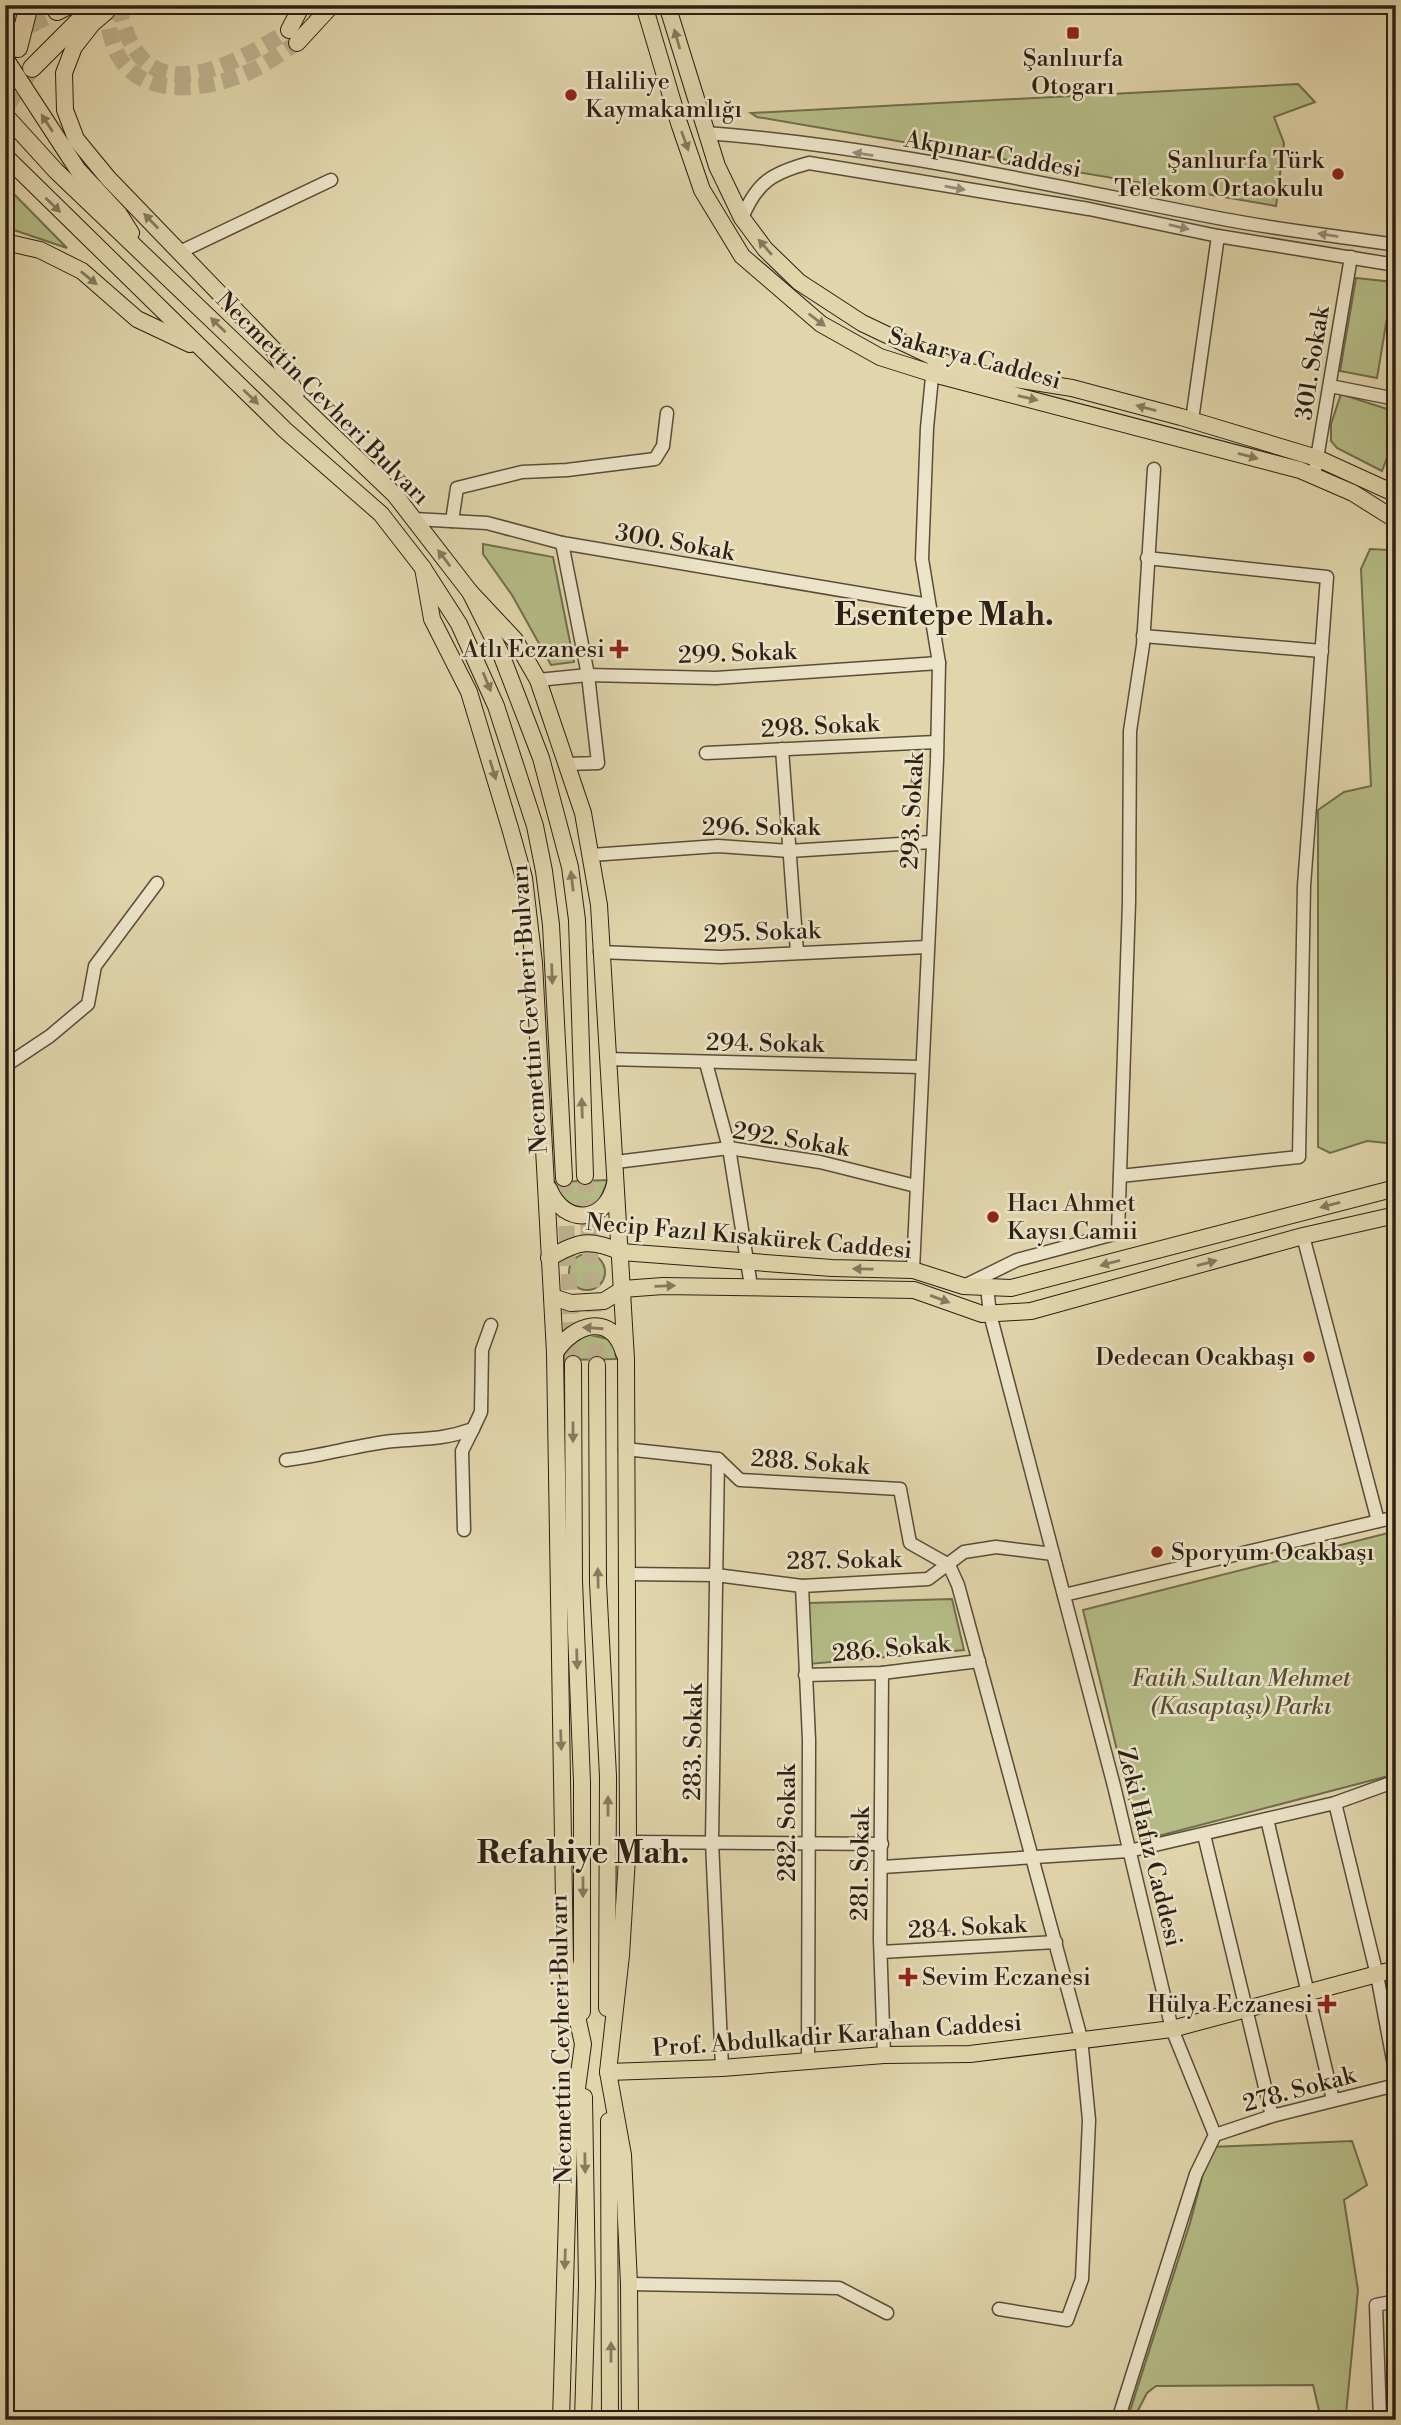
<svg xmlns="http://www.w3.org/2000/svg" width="1401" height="2425" viewBox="0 0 1401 2425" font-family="'Libre Bodoni',serif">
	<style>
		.green { fill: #b5bd87; stroke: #706e4e; stroke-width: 2 }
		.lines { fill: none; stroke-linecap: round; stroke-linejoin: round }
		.major-tunnel { stroke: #bdb18d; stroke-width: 16; stroke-dasharray: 16 8; stroke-linecap: butt }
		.highway-tunnel { stroke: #bdb18d; stroke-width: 18; stroke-dasharray: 18 9; stroke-linecap: butt }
		.minor-casing { stroke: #594c3a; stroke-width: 15 }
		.major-casing { stroke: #2c1f14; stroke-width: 18 }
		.highway-casing { stroke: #2c1f14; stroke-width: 20 }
		.minor { stroke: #ece4c8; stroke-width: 12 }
		.major { stroke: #e1d5ab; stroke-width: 16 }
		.highway { stroke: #e1d5ab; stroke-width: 18 }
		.oneway { fill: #867a60 }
		.oneway2 { fill: #968b77 }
		.poi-dot { fill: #8f2418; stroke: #ece4c8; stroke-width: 2.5 }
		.labels { text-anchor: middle; stroke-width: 5; stroke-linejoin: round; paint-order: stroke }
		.poi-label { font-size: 24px; fill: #2c1f14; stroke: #ece4c8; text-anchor: start }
		.street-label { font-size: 24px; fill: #2c1f14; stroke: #ece4c8 }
		.park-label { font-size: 24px; font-style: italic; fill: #554e36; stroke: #ece4c8 }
		.district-label { font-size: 32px; font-weight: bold; fill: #2c1f14; stroke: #ece4c8 }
	</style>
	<rect width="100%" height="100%" fill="#e1d5ab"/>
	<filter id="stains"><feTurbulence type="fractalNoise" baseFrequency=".00286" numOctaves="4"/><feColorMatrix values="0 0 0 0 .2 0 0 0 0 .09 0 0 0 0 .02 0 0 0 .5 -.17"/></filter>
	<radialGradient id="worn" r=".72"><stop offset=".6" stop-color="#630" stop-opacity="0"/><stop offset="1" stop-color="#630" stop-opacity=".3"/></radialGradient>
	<g class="green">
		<path d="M1298 84 1315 102 1274 117 1284 143 1276 206 757 117 751 113Z"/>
		<path d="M5 185 67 248 5 227Z"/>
		<path d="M1356 278 1393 282 1377 378 1340 371Z"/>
		<path d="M1341 394 1396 412V434L1382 471 1337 448 1331 441V424Z"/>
		<path d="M483 544 553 557 574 662 551 665 512 595 483 554Z"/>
		<path d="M1370 549 1388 550 1396 557V1144L1367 1141 1330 1153 1318 1147V810L1344 792 1371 786 1361 569Z"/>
		<path d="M608 1180 599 1202C577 1212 561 1208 556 1182Z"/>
		<circle cx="587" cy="1272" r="18"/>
		<path d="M586 1334 608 1339 615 1349 616 1359 564 1360 568 1346Z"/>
		<path d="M1396 1531V1774L1139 1841 1083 1610Z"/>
		<path d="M952 1599 964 1650 809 1664 808 1603Z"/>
		<path d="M1352 2141 1367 2185 1344 2200 1358 2290 1346 2414 1321 2419 1313 2385 1156 2386 1147 2393 1133 2420 1128 2417 1190 2223 1210 2147Z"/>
	</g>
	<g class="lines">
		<g class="major-tunnel">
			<path d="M105 5C108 22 110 42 119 57 146 101 212 89 251 71 267 64 282 52 297 43"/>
			<path d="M119 5C138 115 225 71 289 30"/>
			<path d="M585 1176 597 1365"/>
			<path d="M564 1178 573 1364"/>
		</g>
		<g class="highway-tunnel">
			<path d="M5 11 18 5"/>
			<path d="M5 37 57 11"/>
			<path d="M5 107 32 68"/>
		</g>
		<g class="minor-casing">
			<g id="minor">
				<path d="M706 133C880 146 1052 186 1223 219 1280 230 1338 236 1396 245"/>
				<path d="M742 218C757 182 772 173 809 163L1089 209 1218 236 1396 265"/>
				<path d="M184 255V250L331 180"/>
				<path d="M1330 386 1396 399"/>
				<path d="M1192 420 1218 236"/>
				<path d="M1314 476 1351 257"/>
				<path d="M414 519 487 523 562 543 929 605"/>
				<path d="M452 521 457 488 522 472 567 470 655 459 663 446 667 413"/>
				<path d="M562 543 588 675 598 763 567 764"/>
				<path d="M1143 636 1322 651"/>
				<path d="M538 680 588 675 716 678 939 663"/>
				<path d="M782 749 797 952"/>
				<path d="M706 753 936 742"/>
				<path d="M591 855 718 846 789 851 932 842"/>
				<path d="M600 952 721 957 927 947"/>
				<path d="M607 1059 921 1067"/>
				<path d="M706 1063 729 1148 751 1286"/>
				<path d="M5 1066 50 1036 88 1004 95 966 157 883"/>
				<path d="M616 1162 729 1148 820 1162 916 1186"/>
				<path d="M1120 1176 1299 1157 1304 886 1327 577 1147 558"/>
				<path d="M1303 1236 1378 1521"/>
				<path d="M913 1270 937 760 939 663 922 559 927 428 933 367"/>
				<path d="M966 1285 1017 1260 1118 1233 1129 902 1130 731 1143 645 1154 469"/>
				<path d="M987 1287 990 1314 1114 1786 1172 2029 1215 2135 1196 2174 1118 2420"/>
				<path d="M625 1449 718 1459 740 1480 900 1489 910 1543 949 1565 958 1585 1081 2038 1089 2120 1082 2279 1067 2320 999 2309"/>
				<path d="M718 1459 712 1841 722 2068"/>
				<path d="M286 1460C322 1456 357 1445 393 1441 425 1438 442 1440 473 1429L481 1412 482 1350 491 1325"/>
				<path d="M464 1530 462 1451 473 1429"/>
				<path d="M627 1574 716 1575 802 1586 928 1579 964 1552 996 1547 1053 1554"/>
				<path d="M802 1586 809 1740 808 2061"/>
				<path d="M1064 1595 1396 1517"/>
				<path d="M882 1673 880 1940 884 2055"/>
				<path d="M805 1675 882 1673 979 1661"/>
				<path d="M1335 1803 1377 1975 1396 2076"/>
				<path d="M1267 1819 1333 2100"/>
				<path d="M1204 1835 1272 2116"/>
				<path d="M628 1842 882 1844"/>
				<path d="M882 1867 1129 1851 1335 1803 1396 1781"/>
				<path d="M881 1952 1056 1942"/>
				<path d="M1215 2135 1272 2116 1396 2085"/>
				<path d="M629 2284 839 2288 887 2313"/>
				<path d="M1380 2420 1376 2305 1396 2301"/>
			</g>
		</g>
		<g class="major-casing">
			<g id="major">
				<path d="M644 5 679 123 702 190 742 256 821 324 880 357 937 375 1300 470 1353 493 1396 520"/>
				<path d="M667 5 717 166 742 218 765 249 799 282 862 323 963 371 1072 388 1181 417 1317 458 1396 494"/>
				<path d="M106 12 92 24 74 47 64 73 65 110 76 139 108 178 274 350 296 393"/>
				<path d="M289 30 302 5"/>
				<path d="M297 43 332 5"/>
				<path d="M5 58 78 170 119 214 131 233"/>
				<path d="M5 115 56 171 395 495 470 592 501 654 541 758 570 867 577 920 585 1176"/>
				<path d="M5 156 285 430 381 514 423 568 459 624 496 706 535 826 544 871 551 925 564 1178"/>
				<path d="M5 242 40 250 82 271 137 319 190 344"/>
				<path d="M423 568 432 619 469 692 510 828 524 878 534 963 555 1353 565 1961 583 2044 569 2147 561 2420"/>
				<path d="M470 592 515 640 538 680 583 813 599 905 626 1359 628 1842 621 1955 608 2072 623 2155 629 2284 630 2420"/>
				<path d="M549 1189C564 1226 606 1224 615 1184"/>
				<path d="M549 1258C578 1241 590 1238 621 1252L832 1268 913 1270 963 1286 1011 1288 1396 1188"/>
				<path d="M552 1297 571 1303 604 1301 623 1289 663 1286 914 1290 982 1314 1031 1311 1303 1236 1396 1215"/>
				<path d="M555 1353C573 1324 612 1311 624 1353"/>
				<path d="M573 1364 574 1581 582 1782V2012"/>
				<path d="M597 1365 598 1583 608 1776 607 2008"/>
				<path d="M608 2072 722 2068 884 2055 970 2054 1172 2029 1396 1969"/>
				<path d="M609 2121 610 2420"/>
				<path d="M583 2420 587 2285 584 2097"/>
			</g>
		</g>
		<g class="highway-casing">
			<g id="highway">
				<path d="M57 11 69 5"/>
				<path d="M18 48 29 5"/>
				<path d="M32 68 79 21 111 5"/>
			</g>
		</g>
		<use href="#minor" class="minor"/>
		<use href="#major" class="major"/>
		<use href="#highway" class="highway"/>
	</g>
	<defs><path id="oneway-solid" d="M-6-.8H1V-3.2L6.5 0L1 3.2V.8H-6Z" transform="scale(1.75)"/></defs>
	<g class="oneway">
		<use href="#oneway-solid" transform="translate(677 39) rotate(-106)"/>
		<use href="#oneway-solid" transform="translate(47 123) rotate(-123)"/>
		<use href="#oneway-solid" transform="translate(685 141) rotate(70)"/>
		<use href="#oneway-solid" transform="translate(53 205) rotate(44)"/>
		<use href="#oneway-solid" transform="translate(151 221) rotate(-134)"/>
		<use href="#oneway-solid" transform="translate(765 247) rotate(-131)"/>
		<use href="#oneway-solid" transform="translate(89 278) rotate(39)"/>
		<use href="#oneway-solid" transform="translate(817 320) rotate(37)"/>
		<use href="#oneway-solid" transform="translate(218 325) rotate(-136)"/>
		<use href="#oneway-solid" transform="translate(251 397) rotate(44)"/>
		<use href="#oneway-solid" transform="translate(1028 398) rotate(13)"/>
		<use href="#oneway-solid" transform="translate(1146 408) rotate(-165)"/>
		<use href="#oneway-solid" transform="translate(1248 456) rotate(15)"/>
		<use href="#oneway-solid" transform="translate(444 558) rotate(-127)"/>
		<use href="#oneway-solid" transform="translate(487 682) rotate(68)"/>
		<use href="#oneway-solid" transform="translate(493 770) rotate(73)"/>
		<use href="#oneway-solid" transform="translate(572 881) rotate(-97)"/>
		<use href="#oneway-solid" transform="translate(552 974) rotate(88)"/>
		<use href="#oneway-solid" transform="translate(582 1108) rotate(-92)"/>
		<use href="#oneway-solid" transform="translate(1330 1205) rotate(165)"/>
		<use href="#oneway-solid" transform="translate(1110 1263) rotate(165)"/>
		<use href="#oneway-solid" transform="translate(1207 1263) rotate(-15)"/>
		<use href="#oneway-solid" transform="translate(863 1269) rotate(-179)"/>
		<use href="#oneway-solid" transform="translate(665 1286) rotate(-2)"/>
		<use href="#oneway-solid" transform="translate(940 1299) rotate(20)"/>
		<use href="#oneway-solid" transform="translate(593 1328) rotate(-176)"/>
		<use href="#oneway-solid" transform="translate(573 1432) rotate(90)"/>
		<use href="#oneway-solid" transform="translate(598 1578) rotate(-91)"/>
		<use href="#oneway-solid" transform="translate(577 1659) rotate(88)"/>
		<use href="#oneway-solid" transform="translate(561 1740) rotate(88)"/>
		<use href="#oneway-solid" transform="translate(608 1806) rotate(-90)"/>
		<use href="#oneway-solid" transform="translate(583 1887) rotate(90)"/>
		<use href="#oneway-solid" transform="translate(585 2163) rotate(89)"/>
		<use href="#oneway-solid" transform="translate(565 2259) rotate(92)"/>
		<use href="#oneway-solid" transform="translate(611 2352) rotate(-90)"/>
	</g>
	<g class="oneway2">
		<use href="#oneway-solid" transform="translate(863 154) rotate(-171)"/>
		<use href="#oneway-solid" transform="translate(955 188) rotate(10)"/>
		<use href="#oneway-solid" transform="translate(1179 227) rotate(13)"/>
		<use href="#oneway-solid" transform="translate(1328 235) rotate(-171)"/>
	</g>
	<g class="poi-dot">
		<rect x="1066" y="26" width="14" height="14" rx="3.5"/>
		<circle cx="571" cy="95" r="7"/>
		<circle cx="1338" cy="174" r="7"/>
		<path d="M615.5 638.5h7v7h7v7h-7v7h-7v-7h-7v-7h7z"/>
		<circle cx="993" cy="1217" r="7"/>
		<circle cx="1309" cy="1357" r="7"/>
		<circle cx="1157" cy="1552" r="7"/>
		<path d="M904.5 1966.5h7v7h7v7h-7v7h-7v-7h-7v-7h7z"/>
		<path d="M1323.5 1993.5h7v7h7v7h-7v7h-7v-7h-7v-7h7z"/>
	</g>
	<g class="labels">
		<g class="poi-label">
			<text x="1073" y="66" text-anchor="middle">Şanlıurfa<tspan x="1073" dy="28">Otogarı</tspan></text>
			<text x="585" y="89">Haliliye<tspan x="585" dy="28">Kaymakamlığı</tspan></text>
			<text x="1324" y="168" text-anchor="end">Şanlıurfa Türk<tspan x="1324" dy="28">Telekom Ortaokulu</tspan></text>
			<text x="605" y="657" text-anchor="end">Atlı Eczanesi</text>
			<text x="1007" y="1211">Hacı Ahmet<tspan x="1007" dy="28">Kaysı Camii</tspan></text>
			<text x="1295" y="1365" text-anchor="end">Dedecan Ocakbaşı</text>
			<text x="1171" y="1560">Sporyum Ocakbaşı</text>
			<text x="922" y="1985">Sevim Eczanesi</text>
			<text x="1313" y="2012" text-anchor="end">Hülya Eczanesi</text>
		</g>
		<g class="street-label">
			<text transform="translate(993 154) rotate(10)" y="8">Akpınar Caddesi</text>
			<text transform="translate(975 358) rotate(15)" y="8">Sakarya Caddesi</text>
			<text transform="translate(1312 363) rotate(-81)" y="8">301. Sokak</text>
			<text transform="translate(323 398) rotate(45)" y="8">Necmettin Cevheri Bulvarı</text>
			<text transform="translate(675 542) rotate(10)" y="8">300. Sokak</text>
			<text transform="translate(737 653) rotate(-2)" y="8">299. Sokak</text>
			<text transform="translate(820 726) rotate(-3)" y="8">298. Sokak</text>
			<text transform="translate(912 811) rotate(-87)" y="8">293. Sokak</text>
			<text x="761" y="835">296. Sokak</text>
			<text transform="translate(762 932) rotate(-2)" y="8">295. Sokak</text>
			<text transform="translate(529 1009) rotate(-94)" y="8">Necmettin Cevheri Bulvarı</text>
			<text transform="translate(765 1043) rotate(1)" y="8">294. Sokak</text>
			<text transform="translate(791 1139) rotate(9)" y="8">292. Sokak</text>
			<text transform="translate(749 1236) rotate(5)" y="8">Necip Fazıl Kısakürek Caddesi</text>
			<text transform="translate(810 1462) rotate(4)" y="8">288. Sokak</text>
			<text transform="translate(844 1560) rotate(-1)" y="8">287. Sokak</text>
			<text transform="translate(891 1648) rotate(-5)" y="8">286. Sokak</text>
			<text transform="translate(693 1742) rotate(-89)" y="8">283. Sokak</text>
			<text transform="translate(787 1823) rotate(-90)" y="8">282. Sokak</text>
			<text transform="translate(1150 1847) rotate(76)" y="8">Zeki Hafız Caddesi</text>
			<text transform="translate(860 1864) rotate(-89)" y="8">281. Sokak</text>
			<text transform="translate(967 1927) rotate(-3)" y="8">284. Sokak</text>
			<text transform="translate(837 2035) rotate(-4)" y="8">Prof. Abdulkadir Karahan Caddesi</text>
			<text transform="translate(561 2039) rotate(-91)" y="8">Necmettin Cevheri Bulvarı</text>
			<text transform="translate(1299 2089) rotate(-15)" y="8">278. Sokak</text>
		</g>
		<g class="park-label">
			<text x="1241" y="1686">Fatih Sultan Mehmet<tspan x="1241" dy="28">(Kasaptaşı) Parkı</tspan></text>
		</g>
		<g class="district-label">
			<text x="944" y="625">Esentepe Mah.</text>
			<text x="583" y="1863">Refahiye Mah.</text>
		</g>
	</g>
	<rect width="1401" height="2425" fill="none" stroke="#e1d5ab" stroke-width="28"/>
	<rect x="7" y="7" width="1387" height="2411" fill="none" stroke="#2c1f14" stroke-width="3.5"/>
	<rect x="14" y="14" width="1373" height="2397" fill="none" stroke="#2c1f14" stroke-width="2"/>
	<rect width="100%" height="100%" filter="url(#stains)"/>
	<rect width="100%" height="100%" fill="url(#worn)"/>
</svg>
